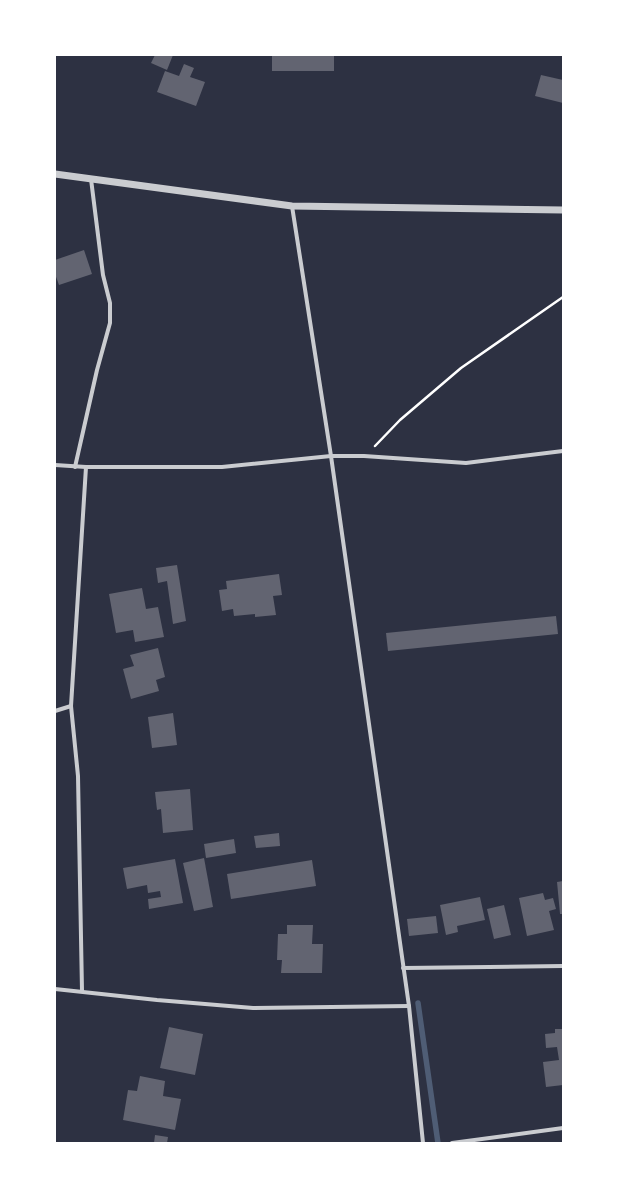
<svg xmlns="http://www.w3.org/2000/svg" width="618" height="1198" viewBox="0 0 618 1198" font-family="'Space Grotesk',sans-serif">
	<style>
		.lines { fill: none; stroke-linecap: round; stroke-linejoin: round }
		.stream { stroke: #4f5d75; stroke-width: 5.5 }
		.building { fill: #626471 }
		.path { stroke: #fff; stroke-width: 2.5 }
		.minor { stroke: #caccd0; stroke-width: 4 }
		.tertiary { stroke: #caccd0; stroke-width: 7 }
	</style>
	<rect width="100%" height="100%" fill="#2d3142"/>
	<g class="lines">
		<path class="stream" d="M418 1003 438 1143"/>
	</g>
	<g class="building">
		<path d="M155 55H173L167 70 151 63Z"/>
		<rect x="272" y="55" width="62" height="16"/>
		<path d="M184 64 194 68 190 77 205 82 196 106 157 92 165 71 179 76Z"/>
		<path d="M541 75 563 80V103L535 96Z"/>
		<path d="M84 250 92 274 59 285 55 274V260Z"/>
		<path d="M177 565 186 621 173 624 167 581 158 583 156 568Z"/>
		<path d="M279 574 282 595 273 596 276 615 255 617V614L234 616 233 609 222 611 219 590 227 589 226 581Z"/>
		<path d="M142 588 146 609 158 607 164 637 135 642 133 630 116 633 109 594Z"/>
		<path d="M556 616 558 634 388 651 386 633Z"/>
		<path d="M158 648 165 677 156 680 159 691 131 699 123 669 134 666 130 655Z"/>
		<path d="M173 713 177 745 152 748 148 717Z"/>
		<path d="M190 789 193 830 163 833 161 809 157 810 155 792Z"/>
		<path d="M279 833 280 846 256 848 254 836Z"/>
		<path d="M234 839 236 853 206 858 204 844Z"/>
		<path d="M204 858 213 907 194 911 183 863Z"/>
		<path d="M175 859 183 903 149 909 148 899 161 897 160 891 148 893 147 885 127 889 123 868Z"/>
		<path d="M312 860 316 886 231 899 227 874Z"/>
		<path d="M563 881V914H560L557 882Z"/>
		<path d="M543 893 545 900 553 898 556 909 549 911 554 930 527 936 519 898Z"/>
		<path d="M480 897 485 920 457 926 458 932 446 935 440 905Z"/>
		<path d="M504 905 511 935 494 939 487 909Z"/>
		<path d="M436 916 438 933 409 936 407 919Z"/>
		<path d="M287 925H313L312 944H323L322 973H281L282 960H277L278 934H287Z"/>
		<path d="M169 1027 203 1034 195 1075 160 1068Z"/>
		<path d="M555 1029H563V1085L546 1087 543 1062 559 1060 557 1047 546 1048 545 1034 555 1033Z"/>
		<path d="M140 1076 165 1081 163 1096 181 1099 175 1130 123 1120 128 1090 137 1091Z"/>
		<path d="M155 1135 168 1137 167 1143H154Z"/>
	</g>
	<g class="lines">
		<path class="path" d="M375 446 400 420 461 368 563 297"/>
		<g class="minor">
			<path d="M292 206 331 456 409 1006 423 1143"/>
			<path d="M55 465 86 467H222L331 456H364L466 463 563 451"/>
			<path d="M75 467 97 370 110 323V303L103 275 91 179"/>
			<path d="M55 711 71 706"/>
			<path d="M403 968 563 966"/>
			<path d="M55 989 157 1000 253 1008 409 1006"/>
			<path d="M82 991 78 776 71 706 86 467"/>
			<path d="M452 1143 563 1128"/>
		</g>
		<path class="tertiary" d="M55 174 292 206 563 210"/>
	</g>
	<rect width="618" height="1198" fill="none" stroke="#ffffff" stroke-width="112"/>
</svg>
